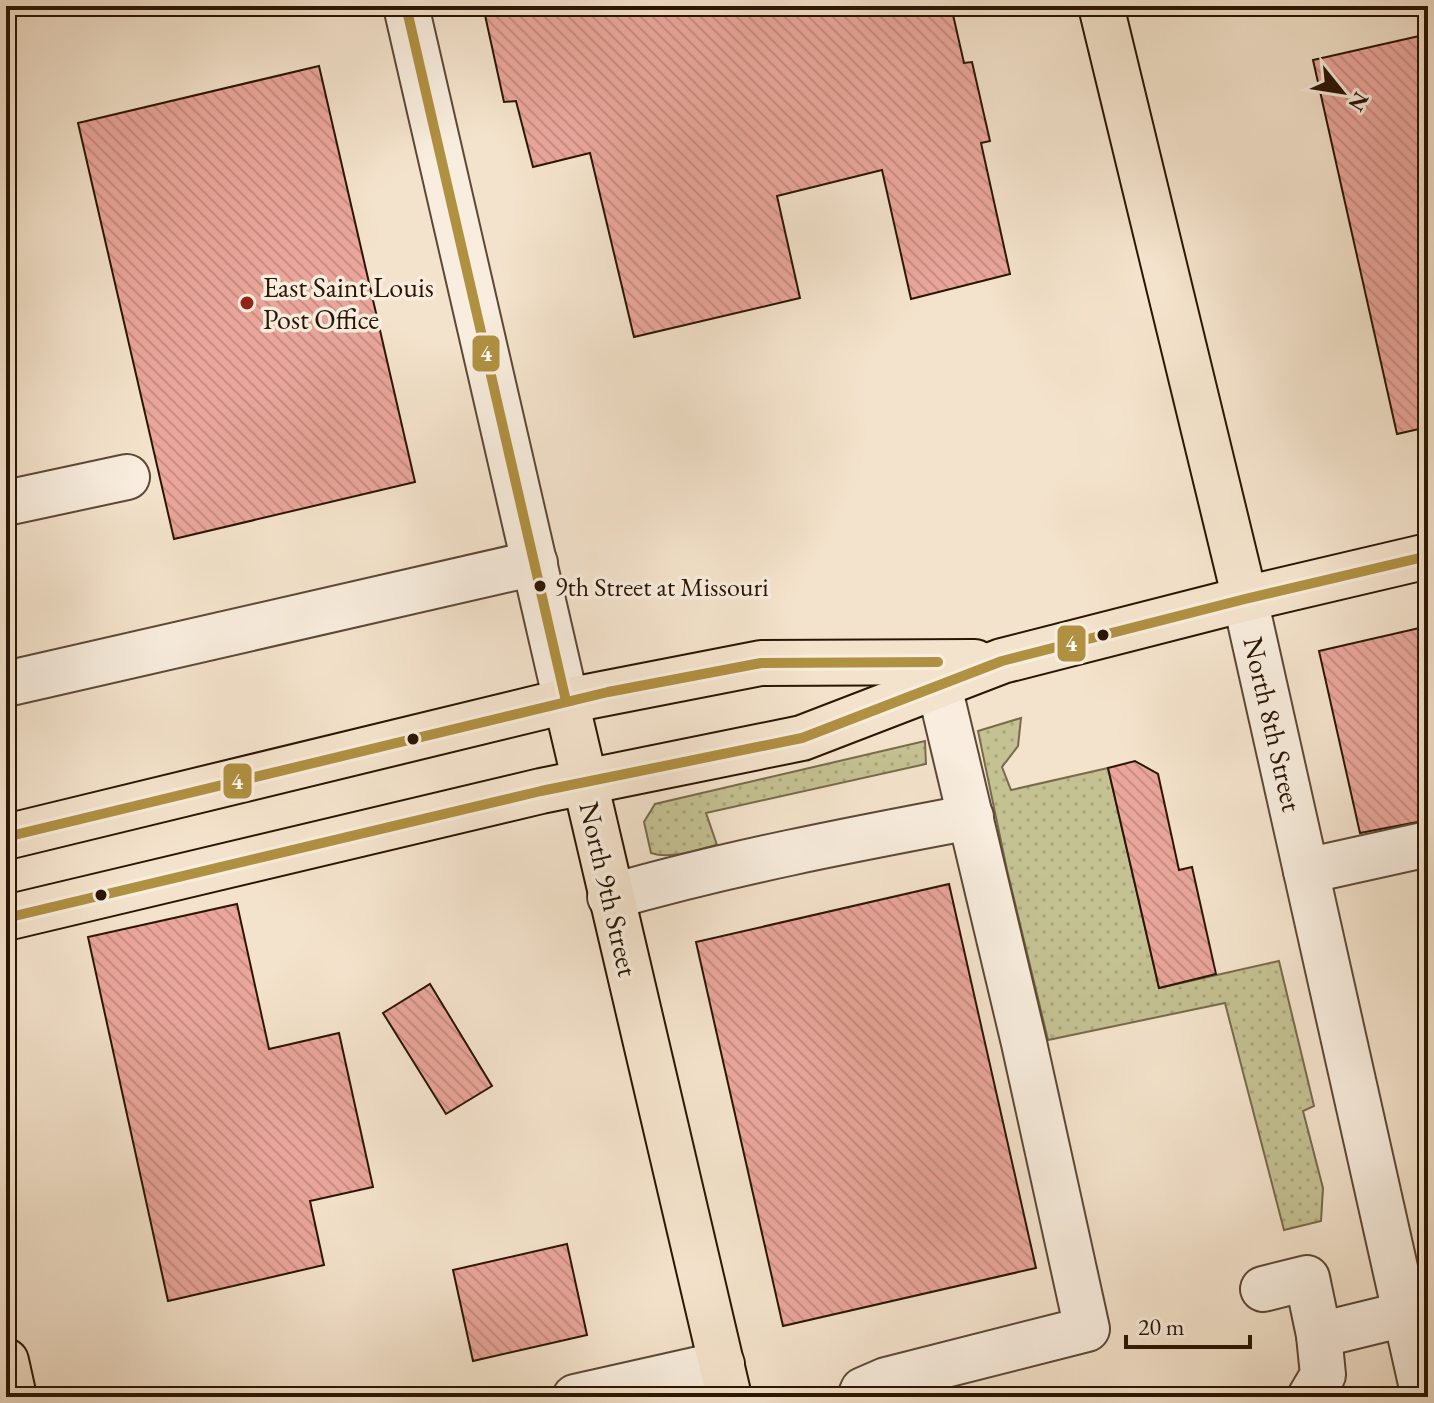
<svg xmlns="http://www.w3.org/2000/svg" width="1434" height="1403" viewBox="0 0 1434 1403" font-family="'EB Garamond',serif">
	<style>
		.grass { fill: url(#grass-dots); stroke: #776b4a; stroke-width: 2 }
		.building { fill: url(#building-back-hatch); stroke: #2a1503; stroke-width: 2 }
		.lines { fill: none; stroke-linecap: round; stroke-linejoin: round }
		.minor-casing { stroke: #5c4835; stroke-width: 48 }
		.major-casing { stroke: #2a1503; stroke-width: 48 }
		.minor { stroke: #f8edde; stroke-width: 44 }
		.major { stroke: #f4e3cc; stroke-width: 44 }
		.bus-1-casing { stroke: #f8edde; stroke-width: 16 }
		.bus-1 { stroke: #b09041; stroke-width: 10 }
		.poi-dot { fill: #8f2418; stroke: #f8edde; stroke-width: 3 }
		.bus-dot { fill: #2a1503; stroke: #f8edde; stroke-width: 3 }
		.labels { text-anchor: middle; stroke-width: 7; stroke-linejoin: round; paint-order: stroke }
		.bus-label { font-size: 26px; fill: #2a1503; stroke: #f8edde; text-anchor: start }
		.poi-label { font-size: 28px; fill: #2a1503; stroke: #f8edde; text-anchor: start }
		.street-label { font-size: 28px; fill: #2a1503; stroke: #f8edde }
		.line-badge { stroke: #f8edde; stroke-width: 3 }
		.badge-label { font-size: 22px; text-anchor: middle; font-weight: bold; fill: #fff }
	</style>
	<defs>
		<pattern id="grass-dots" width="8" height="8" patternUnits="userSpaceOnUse" patternTransform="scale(2)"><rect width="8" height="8" fill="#c4c192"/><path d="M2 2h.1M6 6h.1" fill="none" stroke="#a9a57c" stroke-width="1.8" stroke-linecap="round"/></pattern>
		<pattern id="building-back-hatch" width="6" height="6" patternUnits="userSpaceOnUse" patternTransform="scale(2)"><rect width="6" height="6" fill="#eaa69b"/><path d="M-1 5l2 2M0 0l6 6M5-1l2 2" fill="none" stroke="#c98e84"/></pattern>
	</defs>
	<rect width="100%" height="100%" fill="#f4e3cc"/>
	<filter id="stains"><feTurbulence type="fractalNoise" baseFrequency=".0025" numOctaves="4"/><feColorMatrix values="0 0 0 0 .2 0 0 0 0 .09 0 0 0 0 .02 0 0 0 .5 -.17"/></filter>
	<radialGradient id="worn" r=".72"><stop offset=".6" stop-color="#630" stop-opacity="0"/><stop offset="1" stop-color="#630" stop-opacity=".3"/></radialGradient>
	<g class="grass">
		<path d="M1021 718 1018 746 1002 767 1011 790 1108 768 1159 988 1279 961 1314 1106 1303 1111 1323 1188 1321 1221 1284 1230 1225 1003 1048 1040 1007 870 978 731Z"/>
		<path d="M925 741 926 764 706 813 717 845C697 849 671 860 651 853L644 822 655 804Z"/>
	</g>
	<g class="building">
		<path d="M483 6H951L964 63 972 62 990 141 981 143 1010 274 911 299 882 170 777 196 800 298 634 337 590 153 533 167 516 101 504 102Z"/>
		<path d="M1428 34V427L1397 434 1313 60Z"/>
		<path d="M319 66 415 482 174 539 78 123Z"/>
		<path d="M1428 626V820L1360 833 1319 651Z"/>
		<path d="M1135 761 1158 774 1179 870 1192 867 1216 974 1159 988 1108 768Z"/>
		<path d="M949 884 1036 1268 783 1326 696 942Z"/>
		<path d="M237 904 269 1049 339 1033 373 1187 310 1201 324 1265 168 1301 88 937Z"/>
		<path d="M430 984 492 1086 446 1114 383 1013Z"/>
		<path d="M567 1244 587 1335 473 1361 453 1270Z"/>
	</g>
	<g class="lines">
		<g class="minor-casing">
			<g id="minor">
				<path d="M406 6 566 701"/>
				<path d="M6 503 127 477"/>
				<path d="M1245 599 1424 1397"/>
				<path d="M6 684 535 563"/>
				<path d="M1306 871 1428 844"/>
				<path d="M610 897C729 863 849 840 971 817"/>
				<path d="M1263 1289 1307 1278 1319 1335 1323 1375 1310 1397"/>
				<path d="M1319 1335 1405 1314"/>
				<path d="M575 1397 722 1364"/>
				<path d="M860 1397 863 1390 886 1380 1087 1329 1024 1043 939 686"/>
			</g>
		</g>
		<g class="major-casing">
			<g id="major">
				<path d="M1101 6 1245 599"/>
				<path d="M566 701 729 1397"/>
				<path d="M6 837 566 701 761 663 975 662"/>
				<path d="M6 918 541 791 802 738 1002 661 1245 599 1428 556"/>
				<path d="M6 1361 14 1397"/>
			</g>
		</g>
		<use href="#minor" class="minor"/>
		<use href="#major" class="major"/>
		<g class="bus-1-casing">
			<g id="bus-1">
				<path d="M406 6 566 701"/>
				<path d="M6 837 608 692 761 663 938 662"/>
				<path d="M6 918 541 791 802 738 1002 661 1245 599 1428 556"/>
			</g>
		</g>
		<use href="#bus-1" class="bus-1"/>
	</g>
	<circle class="poi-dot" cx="247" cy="303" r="8"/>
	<g class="bus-dot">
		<circle cx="540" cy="586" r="7"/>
		<circle cx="1103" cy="635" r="7"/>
		<circle cx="413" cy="739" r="7"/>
		<circle cx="101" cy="895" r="7"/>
	</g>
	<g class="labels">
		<g class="bus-label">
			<text x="555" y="596">9th Street at Missouri</text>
		</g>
		<g class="poi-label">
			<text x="263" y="297">East Saint Louis<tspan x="263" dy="32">Post Office</tspan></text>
		</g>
		<g class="street-label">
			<text transform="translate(1273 724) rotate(77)" y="10">North 8th Street</text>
			<text transform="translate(609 889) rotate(77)" y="10">North 9th Street</text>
		</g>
	</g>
	<g class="line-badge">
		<rect x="471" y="334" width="30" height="39" rx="8" fill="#b09041"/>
		<rect x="1056" y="624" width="31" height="39" rx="8" fill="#b09041"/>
		<rect x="222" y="762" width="31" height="38" rx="8" fill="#b09041"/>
	</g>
	<g class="badge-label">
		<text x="486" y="361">4</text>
		<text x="1071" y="651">4</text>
		<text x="237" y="789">4</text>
	</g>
	<rect width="1434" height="1403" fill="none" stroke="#f4e3cc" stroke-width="32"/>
	<rect x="8" y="8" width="1418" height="1387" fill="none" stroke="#2a1503" stroke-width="4"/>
	<rect x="16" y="16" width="1402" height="1371" fill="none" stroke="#2a1503" stroke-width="2"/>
	<g transform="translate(1342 92) rotate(120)" stroke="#f8edde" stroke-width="6" paint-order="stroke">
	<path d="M0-6L14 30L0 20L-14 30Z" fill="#2a1503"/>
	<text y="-12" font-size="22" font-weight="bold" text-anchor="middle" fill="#2a1503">N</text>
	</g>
	<path d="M1126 1335v12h124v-12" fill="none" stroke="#2a1503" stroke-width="4"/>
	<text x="1138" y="1335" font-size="24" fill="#2a1503" stroke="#f8edde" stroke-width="6" paint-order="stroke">20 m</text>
	<rect width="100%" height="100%" filter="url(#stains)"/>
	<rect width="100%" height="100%" fill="url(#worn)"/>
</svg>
